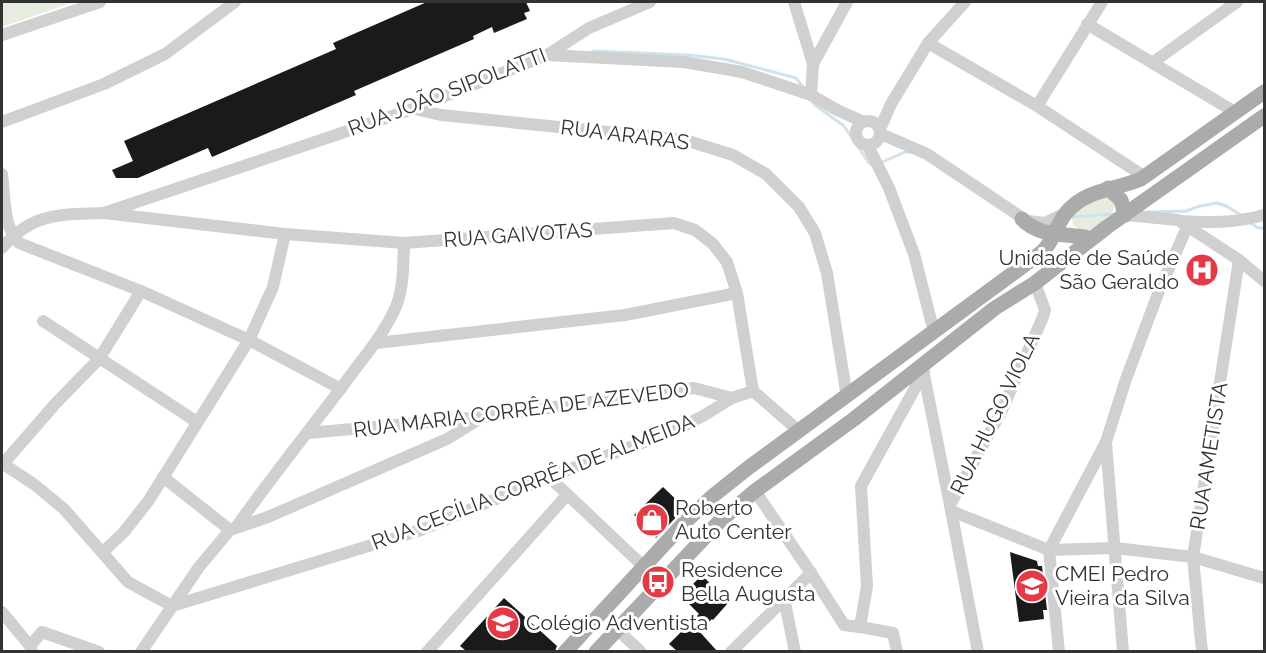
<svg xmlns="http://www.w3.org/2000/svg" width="1266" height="653" viewBox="0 0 1266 653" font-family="Raleway,sans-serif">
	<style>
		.green { fill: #e6ecdf }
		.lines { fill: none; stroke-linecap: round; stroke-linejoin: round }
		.stream { stroke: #cfe2ee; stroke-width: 3 }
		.building { fill: #1a1a1a }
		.minor { stroke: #d0d0d0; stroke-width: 12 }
		.major { stroke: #ababab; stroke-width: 15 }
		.labels { text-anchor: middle; stroke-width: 6; stroke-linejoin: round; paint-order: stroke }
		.street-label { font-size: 21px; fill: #333; stroke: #fff }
		.poi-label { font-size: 21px; fill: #333; stroke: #fff; text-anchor: start }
	</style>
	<rect width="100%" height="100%" fill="#fff"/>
	<g class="green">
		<path d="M2 2H74L2 27Z"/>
		<path d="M1106 195 1115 204C1114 214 1096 232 1087 232 1082 232 1077 228 1073 225L1072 219 1078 208Z"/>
	</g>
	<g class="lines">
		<g class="stream">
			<path d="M593 51 688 55 724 59 796 78 803 87"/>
			<path d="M811 100 815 105 844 126 869 163 874 166"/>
			<path d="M880 163 905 152H909"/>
			<path d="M1147 212 1186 211 1200 206 1217 203 1226 206 1241 215"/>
			<path d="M1070 217 1114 214"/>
			<path d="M1251 223 1258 228H1264"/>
		</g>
	</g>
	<g class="building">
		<path d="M427 2H526L530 11 524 13 527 19 494 33 492 27 473 36 474 39 354 91 356 95 212 157 208 148 138 178H116L112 170 133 161 124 141 336 49 333 43Z"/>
		<path d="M663 487 685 508 656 538 634 515Z"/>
		<path d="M1010 552 1037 561 1038 566H1042L1047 610H1043L1044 619 1019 622Z"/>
		<path d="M702 575 728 603 713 620 712 619 699 631 717 651H677L669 644 699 614 681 596Z"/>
		<path d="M504 598 557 646 555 651H466L460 646Z"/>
	</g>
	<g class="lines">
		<g class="minor">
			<path d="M794 2 813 64"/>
			<path d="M1087 24 1235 112"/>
			<path d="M2 35 100 2"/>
			<path d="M928 43 1037 106 1145 177"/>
			<path d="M547 55 684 62 742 72 811 95 837 110 864 122"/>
			<path d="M1152 63 1237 2"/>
			<path d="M811 95 813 64 847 2"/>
			<path d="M1037 106 1102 2"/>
			<path d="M414 109 441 115 685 140 733 155 766 174 799 207 815 233 827 273 847 397"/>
			<circle cx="868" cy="133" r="12"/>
			<path d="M2 122 104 84 165 54 235 2"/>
			<path d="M880 129 891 104 928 43 965 2"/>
			<path d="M881 134 927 154 1027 221 1045 223 1065 213"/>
			<path d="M868 146 889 188 914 254 934 332"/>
			<path d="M2 174C5 196 3 227 19 243L141 291 249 340 341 389"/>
			<path d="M104 213 285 234 404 243 674 223 695 230 713 244 727 262 737 293 753 391 799 431"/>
			<path d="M1125 215 1178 220 1239 260 1264 281"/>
			<path d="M1180 221C1209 223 1236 223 1264 215"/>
			<path d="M2 248C31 213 61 214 104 213L413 109 547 55 589 28 650 2"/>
			<path d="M43 321 197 422"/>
			<path d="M376 343 625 315 737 293"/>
			<path d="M923 370 950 505"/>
			<path d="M309 433 481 417 694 388 732 398"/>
			<path d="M1106 443 1123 652"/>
			<path d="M2 463 35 485 64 509 128 582 172 606 421 530 549 477 671 432 703 416 732 398 753 391"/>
			<path d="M3 464 56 403 99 359 141 291"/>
			<path d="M163 477 230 530"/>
			<path d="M549 477 643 566"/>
			<path d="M755 491 811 573 844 625 860 627 867 586 861 486 924 372"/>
			<path d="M951 511 1049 550 1115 548 1193 557 1264 578"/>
			<path d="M237 526C275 472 317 421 356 368 370 350 384 332 394 311 404 291 403 266 404 243"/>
			<path d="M103 552 124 532 149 500 249 340 273 287 285 234"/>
			<path d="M784 598 795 652"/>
			<path d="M2 612 30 646 32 652"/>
			<path d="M860 627 893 633 897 652"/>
			<path d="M617 629 641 652"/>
			<path d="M30 646 42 632 99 652"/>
			<path d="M141 652 199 567 230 530 268 517 447 439 478 420"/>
			<path d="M427 652 567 495"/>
			<path d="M731 652 811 573"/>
			<path d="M978 652 950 505 1002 410 1043 317 1045 310 1035 283"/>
			<path d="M1059 652 1049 550 1106 442 1126 379 1159 291 1187 227"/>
			<path d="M1202 652 1193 557 1239 260"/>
		</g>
		<g class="major">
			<path d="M1108 188 1121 200 1125 215"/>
			<path d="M1022 219C1038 236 1063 234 1085 237"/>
			<path d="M565 652 684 523 714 495 748 468 1042 252C1054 241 1056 225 1066 213 1085 189 1116 190 1141 179L1264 92"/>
			<path d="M596 652 721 520 755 491 854 419 995 308 1035 283 1107 227 1264 116"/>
		</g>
	</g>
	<defs>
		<g id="hospital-disc" transform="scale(1.725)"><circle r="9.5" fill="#e63946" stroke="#fff"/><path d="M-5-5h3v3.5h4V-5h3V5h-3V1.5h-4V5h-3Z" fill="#fff"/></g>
		<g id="shop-disc" transform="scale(1.725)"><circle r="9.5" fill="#e63946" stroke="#fff"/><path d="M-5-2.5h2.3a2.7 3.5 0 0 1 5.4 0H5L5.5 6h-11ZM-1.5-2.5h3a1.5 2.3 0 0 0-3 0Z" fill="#fff"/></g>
		<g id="bus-disc" transform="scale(1.725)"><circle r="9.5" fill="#e63946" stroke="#fff"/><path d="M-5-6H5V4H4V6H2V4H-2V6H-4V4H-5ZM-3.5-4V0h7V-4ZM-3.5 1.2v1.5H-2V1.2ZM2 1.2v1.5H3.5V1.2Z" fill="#fff"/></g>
		<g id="school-disc" transform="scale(1.725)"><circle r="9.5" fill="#e63946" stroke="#fff"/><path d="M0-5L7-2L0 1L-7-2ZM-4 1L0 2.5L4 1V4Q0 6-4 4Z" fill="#fff"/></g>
	</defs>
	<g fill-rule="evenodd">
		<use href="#hospital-disc" x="1202" y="270"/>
		<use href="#shop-disc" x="652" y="520"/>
		<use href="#bus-disc" x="658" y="582"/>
		<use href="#school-disc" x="1032" y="586"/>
		<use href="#school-disc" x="503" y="623"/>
	</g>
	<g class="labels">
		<g class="street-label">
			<text transform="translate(447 92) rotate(-21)" y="7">RUA JOÃO SIPOLATTI</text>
			<text transform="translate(625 135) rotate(7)" y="7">RUA ARARAS</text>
			<text transform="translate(518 235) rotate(-4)" y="7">RUA GAIVOTAS</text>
			<text transform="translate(521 410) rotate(-7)" y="7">RUA MARIA CORRÊA DE AZEVEDO</text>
			<text transform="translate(995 414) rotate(-64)" y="7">RUA HUGO VIOLA</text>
			<text transform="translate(1209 456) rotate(-81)" y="7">RUA AMETISTA</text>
			<text transform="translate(533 482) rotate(-21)" y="7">RUA CECÍLIA CORRÊA DE ALMEIDA</text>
		</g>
		<g class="poi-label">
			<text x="1179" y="265" text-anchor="end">Unidade de Saúde<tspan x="1179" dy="24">São Geraldo</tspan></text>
			<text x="675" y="515">Roberto<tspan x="675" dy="24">Auto Center</tspan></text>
			<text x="681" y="577">Residence<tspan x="681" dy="24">Bella Augusta</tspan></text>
			<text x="1055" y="581">CMEI Pedro<tspan x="1055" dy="24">Vieira da Silva</tspan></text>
			<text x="526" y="630">Colégio Adventista</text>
		</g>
	</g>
	<rect width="1266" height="653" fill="none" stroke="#333333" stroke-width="6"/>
</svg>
